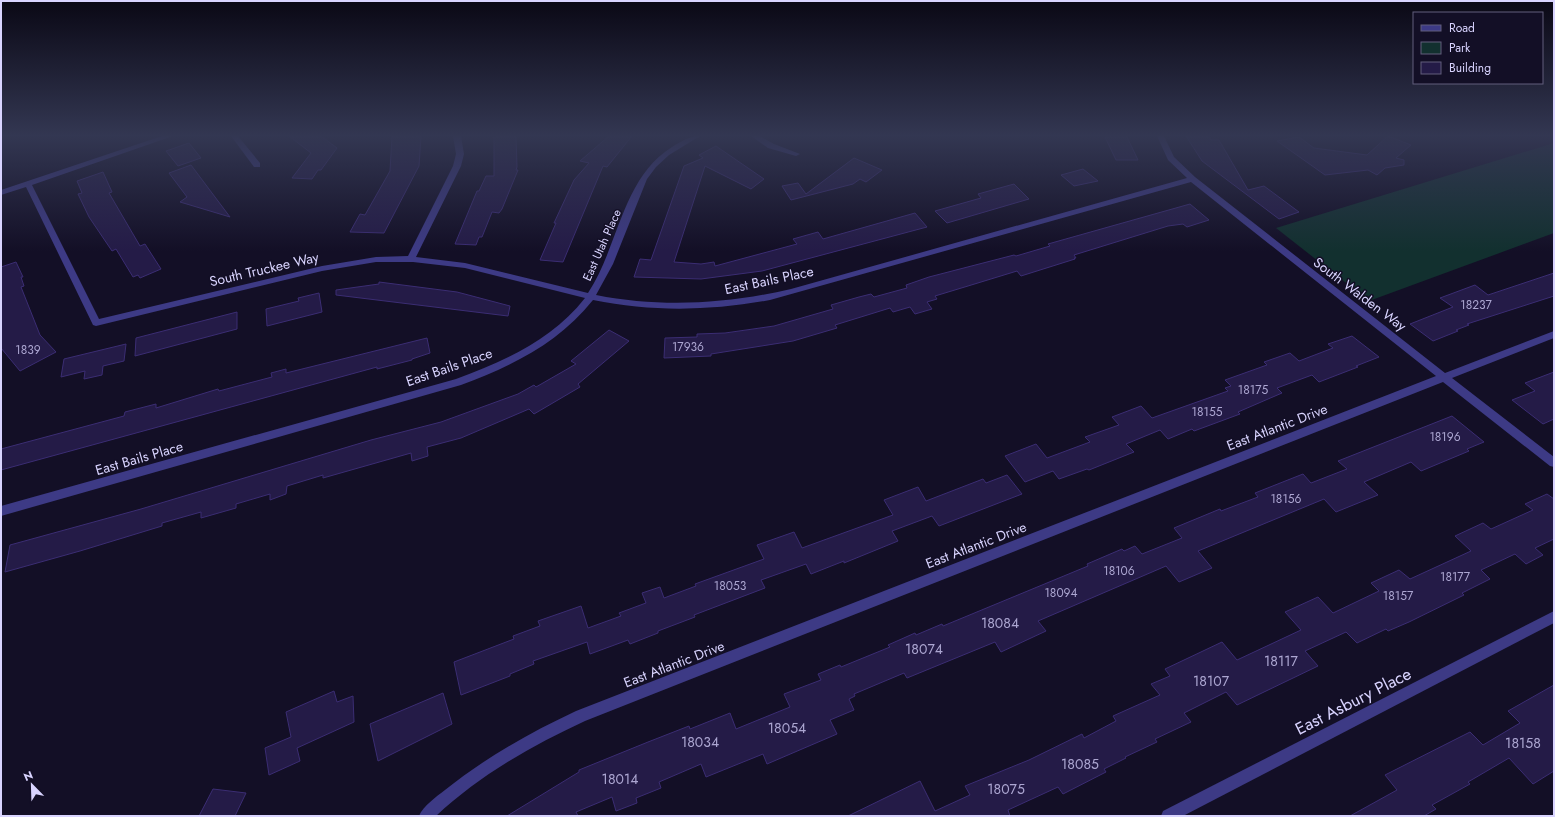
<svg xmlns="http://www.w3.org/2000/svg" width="1555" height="817" viewBox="0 0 1555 817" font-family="Jost,sans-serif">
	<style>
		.green { fill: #12302f }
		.building { fill: #241b47; stroke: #3b2d73 }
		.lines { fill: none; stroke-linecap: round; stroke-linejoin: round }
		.minor { fill: #3d3a85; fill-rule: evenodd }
		.labels { text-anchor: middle; stroke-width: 3; stroke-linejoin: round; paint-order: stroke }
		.far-street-label { font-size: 12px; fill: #d9d4ff; stroke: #130f26 }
		.number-label { font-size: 12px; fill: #aca6d1 }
		.street-label { font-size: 14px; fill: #d9d4ff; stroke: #130f26 }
		.near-number-label { font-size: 14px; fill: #aca6d1 }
		.near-street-label { font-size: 17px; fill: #d9d4ff; stroke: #130f26 }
	</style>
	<rect width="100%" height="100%" fill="#130f26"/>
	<path class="green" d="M1554 143V233L1369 301 1276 228Z"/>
	<g class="building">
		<path d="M289 136H321L337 148 321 170H318L312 179 292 178 311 153Z"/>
		<path d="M392 136H421L419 166 384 233 350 232 360 214 365 215 390 171Z"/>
		<path d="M516 136 517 167 516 170H518L502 209 499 213 492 212 482 237H479L476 245 455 244 477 191H479L486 176H494V137Z"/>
		<path d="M609 136H632L607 167 603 166 563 262 540 260 556 223H554L574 180 589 163 580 161Z"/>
		<path d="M1186 136H1209L1211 140H1219L1248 190 1264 186 1299 212 1279 219 1202 161Z"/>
		<path d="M1388 136 1411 145 1396 158 1404 160V165L1385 168 1377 175 1368 170 1325 175 1277 141 1299 137 1314 148 1367 155Z"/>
		<path d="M1105 137H1127L1138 160H1116Z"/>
		<path d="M189 143 201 158 178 166 166 151Z"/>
		<path d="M716 146 764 179 751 189 705 166 674 262 701 264 714 262 715 266 797 244 793 239 818 232 823 239 915 213 927 227 762 271 701 279 634 277 640 259 651 260 684 166 703 158 699 155Z"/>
		<path d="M854 158 882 170 866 182 860 179 853 184 791 200 782 186 798 183 806 194Z"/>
		<path d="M191 165 230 217 180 202 187 197 169 173Z"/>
		<path d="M1083 169 1098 181 1074 186 1061 175Z"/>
		<path d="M103 172 112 192 109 193 140 246 145 244 161 269 140 278 138 275 133 277 116 249 112 251 89 217 78 194 82 193 77 181Z"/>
		<path d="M1014 184 1029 199 947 223 935 211 981 198 978 194Z"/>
		<path d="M1190 204 1209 220 1187 227 1183 224 1168 226 1074 255 1076 258H1074L1075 259 1021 276 1017 271 968 286 935 296 937 299 927 302 932 309 915 314 910 307 893 312 890 308 835 325 837 328 793 341 711 354V356L664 358 665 338 697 337V334L725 333 774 326 833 309 831 305 859 297 871 294 874 297 907 288 906 285 929 277 1014 255 1016 256 1050 246 1048 244Z"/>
		<path d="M16 262 23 277H21L24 286 21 287 40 335 56 352 20 371 1 348V267Z"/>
		<path d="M1554 273V296L1467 324 1469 325 1456 330 1458 331 1433 341 1410 324 1453 307 1440 298 1475 285 1488 295Z"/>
		<path d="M379 282 457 292 510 306 508 316 336 295V290L379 284Z"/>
		<path d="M319 293 322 312 267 326 266 309 299 301 298 298Z"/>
		<path d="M237 312V329L135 356 136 338Z"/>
		<path d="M609 330 629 341 578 384 580 387 534 414 529 409 461 438 427 447 428 456 412 461 411 453 323 478V475L287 486 286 494 270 500V494L236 504V508L201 518V512L162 523V526L80 551 5 572 10 545 141 509 371 440 441 422 518 394 534 385 536 387 576 364 571 361Z"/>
		<path d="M1352 336 1379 357 1356 366 1358 367 1319 382 1312 375 1277 388 1282 393 1238 412 1240 414 1194 431 1192 429 1168 439 1160 430 1126 444 1134 452 1089 470 1087 469 1059 479 1053 471 1025 482 1005 456 1036 444 1047 458 1090 442 1085 437 1119 425 1112 417 1141 406 1152 418 1228 391 1225 388 1231 386 1225 380 1267 365 1264 362 1290 353 1299 361 1333 348 1328 344Z"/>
		<path d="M427 338 430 353 412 359V360L377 369V367L1 470V449L124 416 125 412 156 404V408L218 389 219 391 272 377 271 373 286 369V373Z"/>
		<path d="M126 344 124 361 103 366 102 375 84 379 85 371 61 377 64 359Z"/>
		<path d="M1554 372V419L1543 424 1512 400 1535 391 1525 383Z"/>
		<path d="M1452 416 1484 442 1467 449 1469 451 1421 471 1411 462 1364 482 1378 495 1336 512 1324 499 1198 551 1212 568 1179 582 1166 566 1038 621 1046 631 1001 652 995 642 907 678 904 673 854 694 855 696 849 699 854 710 830 720 837 734 767 764 763 754 706 777 701 764 659 782 661 788 636 798 637 803 616 811 612 797 576 812 578 816H507L579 772V770L648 742 689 726 690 729 730 713 736 729 790 707 784 694 821 680 818 674 840 665 841 667 890 647 888 645 915 633 916 635 942 624 943 626 1088 566 1087 564 1122 549 1124 551 1135 546 1142 554 1182 538 1174 528 1220 509 1221 511 1258 497 1255 493 1303 474 1311 483 1347 469 1338 461Z"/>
		<path d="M1007 475 1022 494 939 526 932 516 892 531 898 541 844 563V561L811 574 806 564 761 580 765 588 694 615 695 617 658 631V633L630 644 628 640 590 654 587 642 533 661 534 664 510 674V676L461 695 454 662 514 639 513 636 540 626 538 621 581 606 588 628 621 616 619 613 646 603 642 593 660 587 664 598 696 586 695 584 764 559 757 545 794 532 802 548 893 515 884 500 918 487 926 501 983 479 986 483Z"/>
		<path d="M1547 494 1554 499V539L1535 548 1543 555 1526 564 1515 554 1481 570 1490 579 1462 593 1464 595 1409 622 1388 631 1386 629 1357 643 1346 632 1305 651 1318 666 1237 705 1226 692 1184 713 1191 722 1155 739 1157 742 1125 757 1126 758 1104 769 1106 772 1063 794 1058 787 1008 810 1010 816H848L920 781 935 811 970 795 965 786 1029 760 1082 734 1084 738 1116 721 1113 716 1160 695 1151 684 1170 676 1165 669 1222 642 1237 660 1301 630 1285 612 1318 597 1333 613 1379 591 1371 583 1399 570 1410 579 1471 551 1455 536 1483 523 1491 529 1533 510 1525 504Z"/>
		<path d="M1554 685V771L1533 784 1509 758 1468 782 1470 784 1432 805 1436 809 1424 816H1350L1397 790 1385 775 1470 732 1483 745 1520 723 1508 711Z"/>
		<path d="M334 691 337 702 353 696 354 722 297 748 300 761 269 775 265 748 291 737 286 712Z"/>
		<path d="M443 693 452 724 378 761 370 724Z"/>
		<path d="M213 789 246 793 235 816H199Z"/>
	</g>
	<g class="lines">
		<g class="minor">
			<path d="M162 136H173L32 185 99 319 322 266 376 257 408 256 453 166 456 154 453 136H461L464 154 461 166 416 257 465 263 588 293C619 246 622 178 672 147 682 141 689 136 700 136L669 155 656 167 647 179 613 264 596 295C662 308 726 304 791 289L1187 178 1168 160 1157 136H1164L1174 157 1195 177 1445 373 1554 331V338L1452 378 1554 457V467L1550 466 1443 382 585 721C531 746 480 775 436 816H419C423 806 436 797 445 790 485 758 529 733 576 711L1436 376 1191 182 770 300C710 311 652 312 593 300 559 343 512 366 461 385L1 516V506L456 379C505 361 552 340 585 298L465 268 413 262H376L322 271 96 326 93 325 26 187 1 195V190Z"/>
			<path d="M231 136H238L260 163V167H254Z"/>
			<path d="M751 136H760L774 144 800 154 796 156 768 148Z"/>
			<path d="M1554 611V623L1183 816H1161L1163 811Z"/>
		</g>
	</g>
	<linearGradient id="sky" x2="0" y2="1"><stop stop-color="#0a0815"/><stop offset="0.54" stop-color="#333752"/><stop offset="1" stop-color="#333752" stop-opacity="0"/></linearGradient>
	<rect width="1555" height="251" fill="url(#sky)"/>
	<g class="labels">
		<g class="far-street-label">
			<text transform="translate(602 245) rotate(-66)" y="4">East Utah Place</text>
		</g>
		<g class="number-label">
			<text x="1476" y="309">18237</text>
			<text x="688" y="351">17936</text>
			<text x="28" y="354">1839</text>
			<text x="1253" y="394">18175</text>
			<text x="1207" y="416">18155</text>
			<text x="1445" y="441">18196</text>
			<text x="1286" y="503">18156</text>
			<text x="1119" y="575">18106</text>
			<text x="1455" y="581">18177</text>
			<text x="730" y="590">18053</text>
			<text x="1061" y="597">18094</text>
			<text x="1398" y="600">18157</text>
		</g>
		<g class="street-label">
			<text transform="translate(264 269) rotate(-13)" y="5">South Truckee Way</text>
			<text transform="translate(769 280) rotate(-12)" y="5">East Bails Place</text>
			<text transform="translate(1360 294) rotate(37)" y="5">South Walden Way</text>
			<text transform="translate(449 367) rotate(-19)" y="5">East Bails Place</text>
			<text transform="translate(1277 427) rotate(-21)" y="5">East Atlantic Drive</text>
			<text transform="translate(139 458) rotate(-16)" y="5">East Bails Place</text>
			<text transform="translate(976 545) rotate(-21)" y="5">East Atlantic Drive</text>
			<text transform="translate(674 664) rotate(-21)" y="5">East Atlantic Drive</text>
		</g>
		<g class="near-number-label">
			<text x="1000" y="628">18084</text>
			<text x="924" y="654">18074</text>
			<text x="1281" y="666">18117</text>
			<text x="1211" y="686">18107</text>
			<text x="787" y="733">18054</text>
			<text x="700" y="747">18034</text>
			<text x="1523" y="748">18158</text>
			<text x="1080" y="769">18085</text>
			<text x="620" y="784">18014</text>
			<text x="1006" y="794">18075</text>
		</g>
		<g class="near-street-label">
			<text transform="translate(1353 701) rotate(-27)" y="6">East Asbury Place</text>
		</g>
	</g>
	<rect width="1555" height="817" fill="none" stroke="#d9d4ff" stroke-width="4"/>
	<rect x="1413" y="12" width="130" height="72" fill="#130f26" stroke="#625e7d"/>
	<rect x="1421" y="25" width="20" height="6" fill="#3d3a85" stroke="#625e7d"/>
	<text x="1449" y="32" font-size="12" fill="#d9d4ff">Road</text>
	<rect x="1421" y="42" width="20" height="12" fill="#12302f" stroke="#625e7d"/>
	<text x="1449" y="52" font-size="12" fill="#d9d4ff">Park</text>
	<rect x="1421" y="62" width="20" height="12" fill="#241b47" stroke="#625e7d"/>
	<text x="1449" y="72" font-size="12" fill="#d9d4ff">Building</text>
	<g transform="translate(32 785) rotate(337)" stroke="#130f26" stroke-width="3" paint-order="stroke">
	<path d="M0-3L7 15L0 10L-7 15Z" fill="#d9d4ff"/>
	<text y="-6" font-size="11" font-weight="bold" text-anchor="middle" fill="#d9d4ff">N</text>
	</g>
</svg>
